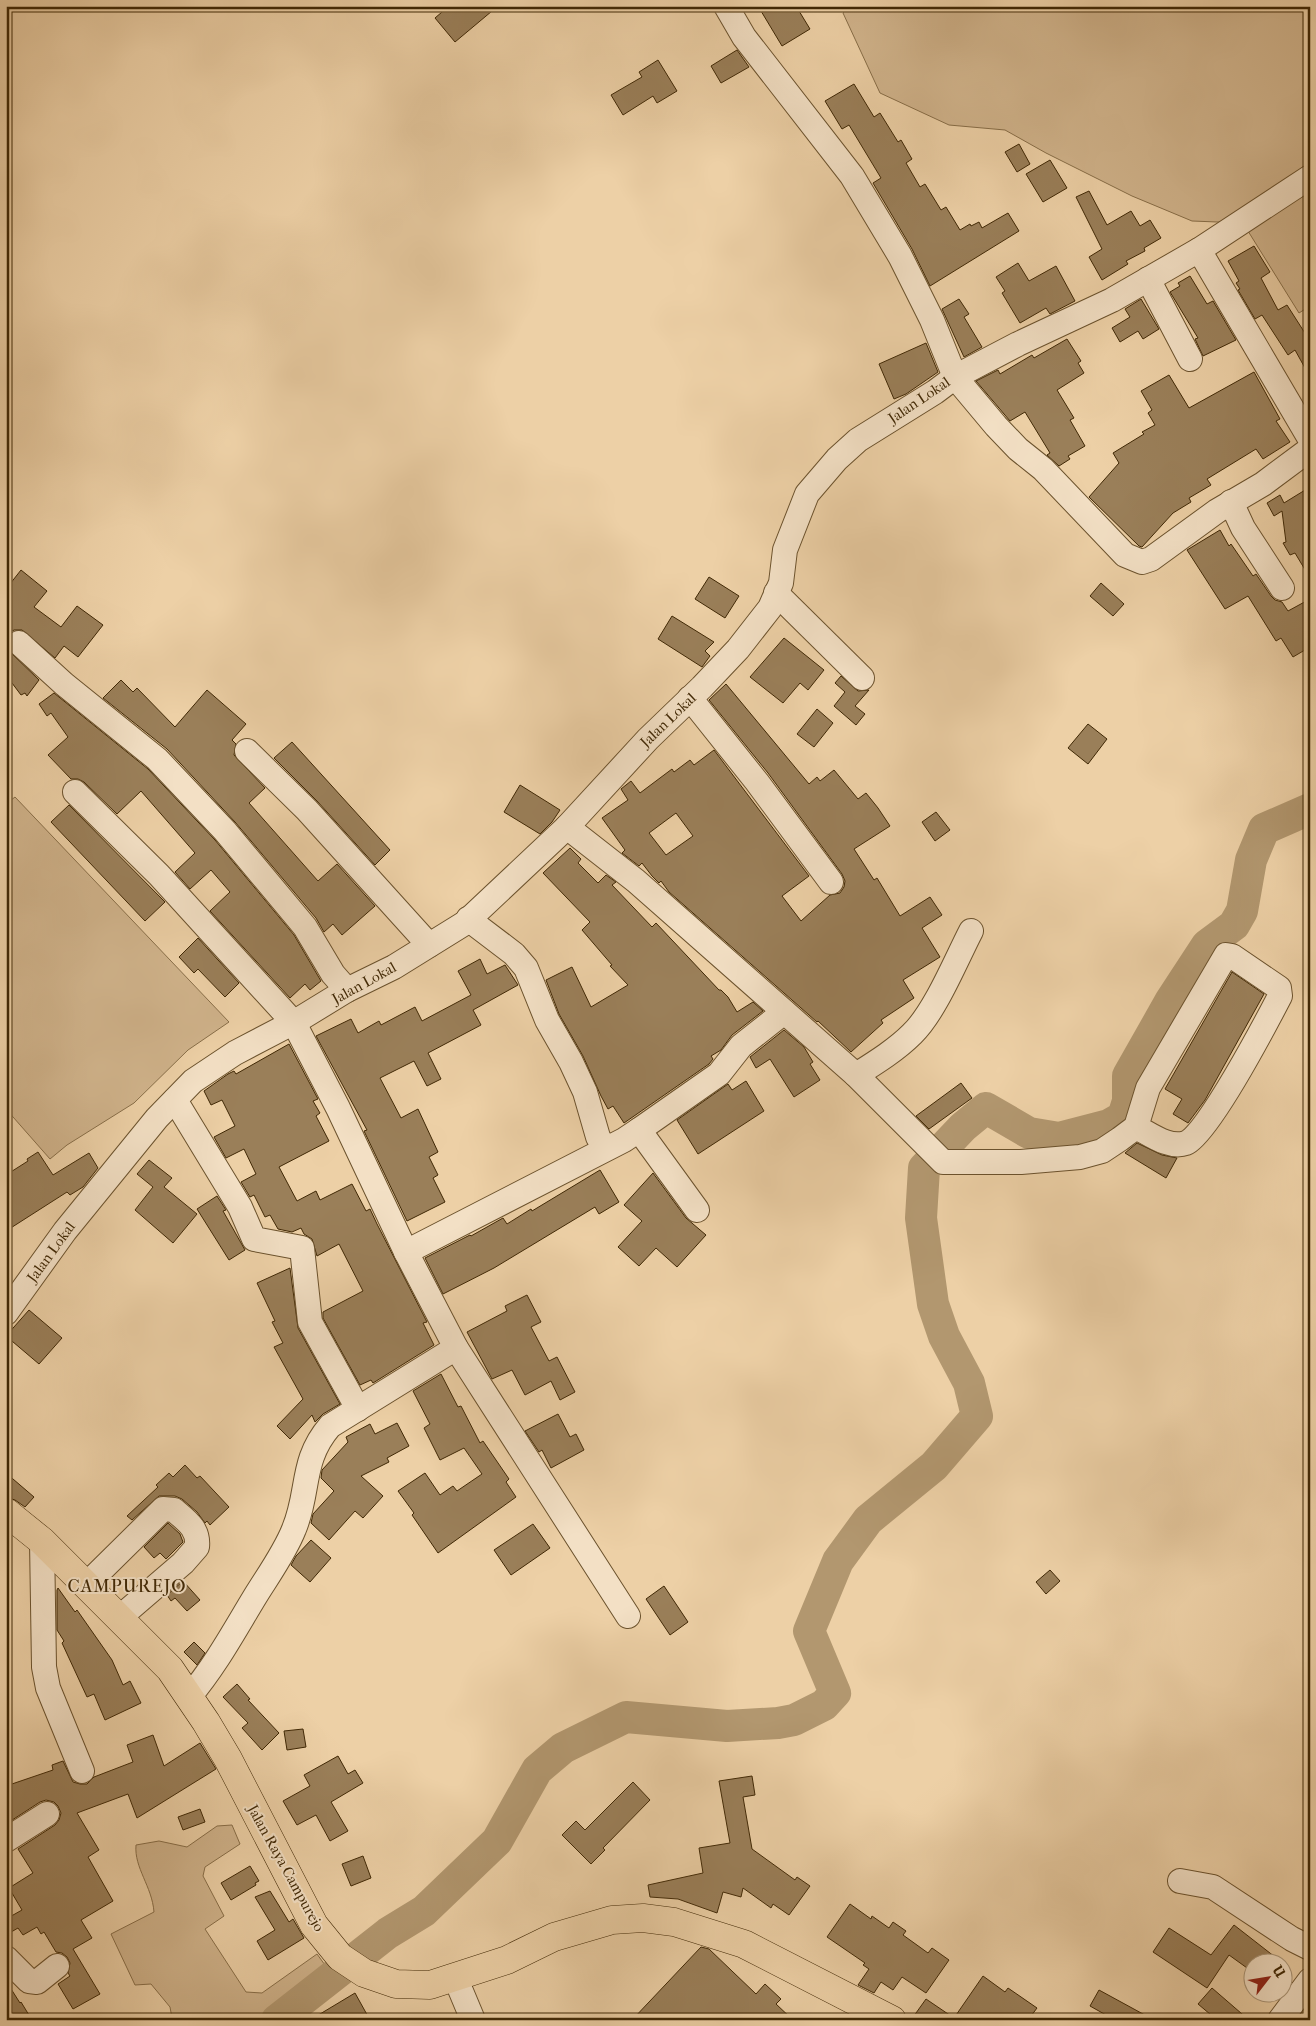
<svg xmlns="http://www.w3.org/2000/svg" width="1316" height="2026" viewBox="0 0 1316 2026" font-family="'IM FELL French Canon',serif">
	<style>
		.green { fill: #d0b38b; stroke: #886e48 }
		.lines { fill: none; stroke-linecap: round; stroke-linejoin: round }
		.river { stroke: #b2976f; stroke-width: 32 }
		.building { fill: #9a7f59; stroke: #402805; fill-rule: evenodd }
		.minor-casing { stroke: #6b522d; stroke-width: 26 }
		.major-casing { stroke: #402805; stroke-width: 29 }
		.minor { stroke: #f3e0c5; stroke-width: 24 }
		.major { stroke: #edd0a6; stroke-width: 28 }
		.labels { text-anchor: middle; stroke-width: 4; stroke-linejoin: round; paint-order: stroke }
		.street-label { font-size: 15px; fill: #402805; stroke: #f3e0c5 }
		.quarter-label { font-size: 18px; letter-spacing: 1px; fill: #402805; stroke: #f3e0c5 }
	</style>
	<rect width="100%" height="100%" fill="#edd0a6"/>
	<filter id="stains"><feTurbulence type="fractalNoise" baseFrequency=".004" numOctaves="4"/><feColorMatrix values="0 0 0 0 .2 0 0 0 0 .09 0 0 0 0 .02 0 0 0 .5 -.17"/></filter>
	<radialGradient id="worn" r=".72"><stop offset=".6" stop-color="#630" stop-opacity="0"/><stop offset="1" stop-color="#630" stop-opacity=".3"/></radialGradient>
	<g class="green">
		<path d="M850 6H1310V306L1299 313 1243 223 1192 221 1132 196 1046 153 1005 130 949 125 880 93 843 13Z"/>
		<path d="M15 797 229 1022 188 1050 134 1103 67 1145 50 1159 6 1109V804Z"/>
		<path d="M232 1825 240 1844 205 1867 203 1876 224 1916 205 1929 246 1992 262 1993 317 1954 338 1983 289 2020H170L172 2018 170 2007 151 1984 135 1985 111 1934 154 1912C152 1886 134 1868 136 1845L159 1841 187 1847 217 1826Z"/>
	</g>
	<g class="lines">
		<path class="river" d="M277 2020 388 1933 424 1911 497 1841 537 1770 563 1748 626 1717 727 1726 778 1723 794 1720 824 1705 835 1693 809 1631 838 1561 868 1520 934 1466 977 1416 969 1383 944 1336 933 1304 921 1218 924 1168 963 1127 986 1108 1029 1133 1059 1138 1109 1125 1123 1117 1128 1101V1076L1171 1000 1207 945 1234 925 1242 911 1251 860 1264 829 1310 809"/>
	</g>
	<g class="building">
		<path d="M449 6H498L455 42 435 18Z"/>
		<path d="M758 6H796L810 29 782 46Z"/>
		<path d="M737 50 749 67 721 83 711 66Z"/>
		<path d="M658 60 677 91 657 103 653 96 623 115 611 95 642 77 639 72Z"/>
		<path d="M854 84 874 117 880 113 898 142 901 140 912 159 906 163 920 187 925 184 941 210 946 207 960 230 970 224 971 226 979 222 982 228 1008 213 1019 231 930 286 912 249 873 183 881 178 849 125 842 129 825 101Z"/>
		<path d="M1019 144 1030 164 1017 172 1005 152Z"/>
		<path d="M1050 160 1067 188 1043 202 1026 174Z"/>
		<path d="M1089 191 1107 225 1131 211 1140 226 1150 220 1161 238 1144 248 1145 251 1126 261 1128 264 1102 280 1089 257 1102 249 1076 197Z"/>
		<path d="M1254 246 1270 272 1261 278 1278 310 1287 305 1310 341V377L1295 350 1288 355 1262 315 1255 319 1238 290 1240 289 1236 283 1239 281 1228 261Z"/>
		<path d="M1018 263 1029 281 1056 266 1075 301 1050 314 1046 308 1020 323 1002 293 1005 291 996 277Z"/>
		<path d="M1190 276 1207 304 1213 301 1236 340 1203 356 1195 339 1198 338 1170 292 1180 286 1178 283Z"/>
		<path d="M959 299 969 314 964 317 982 347 964 357 942 309Z"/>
		<path d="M1141 299 1159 329 1143 339 1138 331 1120 342 1112 328 1130 317 1125 309Z"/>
		<path d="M1067 339 1081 361 1078 363 1084 373 1057 390 1074 418 1070 420 1085 446 1068 456 1070 459 1059 466 1047 455 1050 453 1025 412 1010 421 976 381 998 370 1000 374 1032 355 1034 358Z"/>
		<path d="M926 343 938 372 906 394 894 399 879 364Z"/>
		<path d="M1254 372 1280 419 1276 421 1290 442 1263 459 1256 449 1207 479 1211 485 1189 498 1191 502 1173 513 1142 547 1139 546 1089 497 1119 463 1113 453 1144 434 1142 432 1155 425 1148 413 1152 410 1141 391 1169 375 1189 408Z"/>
		<path d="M1310 487V578L1295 553 1290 555 1283 543 1286 542 1282 511 1274 516 1267 503 1280 495 1284 503Z"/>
		<path d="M1220 530 1229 546 1231 544 1253 576 1256 574 1271 596 1275 600 1282 602 1288 611 1310 599V647L1293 657 1281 638 1276 641 1248 596 1225 609 1187 550Z"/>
		<path d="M21 570 47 591 34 607 61 627 77 606 103 625 78 657 64 646 55 658 22 630H14L9 633 6 639V589Z"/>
		<path d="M709 577 739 596 725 618 695 599Z"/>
		<path d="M1101 583 1124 604 1113 616 1090 596Z"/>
		<path d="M672 616 714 642 705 651 710 656 702 667 658 639Z"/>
		<path d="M784 638 824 670 808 690 800 683 783 703 750 677Z"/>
		<path d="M6 648 39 680 27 696 25 693 21 695 6 675Z"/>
		<path d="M841 676 858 691 869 690 855 706 865 714 856 725 834 706 845 692 835 683Z"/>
		<path d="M121 680 133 692 137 688 175 727 207 690 246 724 232 740 236 744 234 755 265 788 249 803 318 881 337 864 375 906 342 935 333 924 324 932 316 918 235 822 167 749 103 698Z"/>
		<path d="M726 684 809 784 817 777 820 781 834 770 858 799 866 793 878 808 890 826 854 849 874 880 877 878 900 916 930 897 942 915 922 928 940 957 903 980 914 998 881 1020 883 1023 851 1052 818 1021 817 1022 669 892 661 881 659 883 652 876 642 863 639 866 622 853 625 850 602 818 628 800 621 789 631 781 640 793 672 769 674 772 690 760 694 765 714 750 809 876 782 896 801 921 830 895 840 893 844 887 845 881 842 874 768 773 709 700ZM676 813 693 836 666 855 649 833Z"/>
		<path d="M54 693 148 769 215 840 294 935 321 981 310 990 305 984 290 998 210 911 230 892 211 870 190 889 175 872 195 853 141 791 117 814 84 782 78 779H71L48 755 68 737 51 713 47 716 39 704Z"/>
		<path d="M817 709 833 723 814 747 797 734Z"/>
		<path d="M1088 724 1107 739 1088 764 1068 748Z"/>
		<path d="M292 742 390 850 375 865 317 801 274 758Z"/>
		<path d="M520 785 560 810 552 822 540 834 504 812Z"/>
		<path d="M69 805 165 902 145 921 51 822Z"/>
		<path d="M936 812 950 830 935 841 922 822Z"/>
		<path d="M570 848 581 859 578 863 598 883 606 875 616 882 612 885 652 927 656 923 719 990H721L728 997 737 1012 753 1002 763 1011 732 1035 721 1050 711 1056 713 1059 709 1064 624 1123 613 1106 608 1109 601 1096 583 1056 559 1014 546 980 572 967 591 1007 628 985 610 966 612 965 582 930 590 922 543 873Z"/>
		<path d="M198 938 239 983 225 997 198 969 194 973 179 957Z"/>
		<path d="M480 959 487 974 505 965 518 985 473 1010 481 1025 428 1053 441 1079 427 1086 414 1061 380 1078 401 1118 418 1109 438 1152 429 1157 438 1175 433 1178 445 1202 407 1221 364 1131 367 1130 316 1036 351 1019 358 1033 379 1021 381 1025 415 1007 422 1021 471 995 458 971Z"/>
		<path d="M1232 972 1264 994 1205 1100 1188 1123 1173 1114 1182 1099 1165 1089Z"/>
		<path d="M784 1030 804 1047 813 1062 810 1064 820 1080 794 1097 770 1059 756 1068 750 1057Z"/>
		<path d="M289 1044 318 1099 313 1101 320 1113 316 1116 329 1141 279 1167 297 1201 316 1191 320 1200 352 1184 366 1211 370 1209 377 1224 427 1322 423 1323 434 1345 373 1383 371 1380 360 1385 323 1318V1312L363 1291 339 1244 317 1256 312 1239 304 1234 301 1228 292 1232 278 1229 270 1215 265 1217 254 1195 250 1197 241 1182 256 1174 244 1149 226 1158 214 1137 235 1126 222 1100 211 1105 204 1091 228 1074 234 1071 236 1074Z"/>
		<path d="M746 1081 764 1111 698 1154 677 1120 728 1084 732 1090Z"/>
		<path d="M961 1083 972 1098 929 1129 916 1116Z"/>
		<path d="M1137 1143 1162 1155 1177 1158 1166 1178 1125 1153Z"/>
		<path d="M38 1152 53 1175 89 1153 98 1168 83 1187 70 1195 67 1192 6 1231V1175L28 1161 27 1159Z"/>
		<path d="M149 1160 172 1178 164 1187 197 1214 173 1243 135 1210 153 1187 137 1174Z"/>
		<path d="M600 1170 619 1202 599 1214 595 1207 494 1268 443 1294 425 1258 470 1235 471 1236 503 1218 507 1224 531 1209 532 1211Z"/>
		<path d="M653 1173 686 1218 706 1235 677 1267 656 1248 639 1266 618 1247 642 1221 624 1205Z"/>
		<path d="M217 1196 226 1210 223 1211 245 1250 229 1260 197 1209Z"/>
		<path d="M290 1268 298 1328 340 1404 323 1414 315 1422 312 1415 290 1439 277 1426 303 1399 274 1347 283 1343 272 1322 275 1321 257 1283Z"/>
		<path d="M527 1295 541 1322 531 1327 549 1361 557 1357 575 1392 560 1400 551 1381 525 1395 512 1370 492 1379 467 1332 507 1311 505 1306Z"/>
		<path d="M29 1310 62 1338 39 1364 6 1336Z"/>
		<path d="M441 1374 458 1407 461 1406 480 1443 483 1441 509 1479 506 1482 516 1497 438 1553 412 1515 414 1513 398 1491 425 1473 440 1495 453 1486 457 1491 482 1474 464 1448 440 1460 424 1428 430 1424 413 1391Z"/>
		<path d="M558 1414 570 1437 576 1434 584 1450 551 1468 542 1450 539 1452 525 1431Z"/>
		<path d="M397 1423 409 1446 387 1458 389 1462 361 1476 383 1496 363 1518 355 1511 329 1540 311 1523 313 1514 334 1491 321 1478 322 1470 348 1442 346 1437 370 1424 375 1434Z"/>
		<path d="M185 1465 197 1478 200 1476 229 1507 210 1525 207 1521 205 1523 197 1512 182 1499 175 1496H159L132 1520 127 1516 158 1487 156 1485 169 1473 173 1477Z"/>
		<path d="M6 1473 34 1497 25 1507 15 1500 6 1497Z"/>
		<path d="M168 1523 180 1534 183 1542 166 1559 160 1553 154 1558 144 1547Z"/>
		<path d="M533 1524 550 1548 511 1575 494 1550Z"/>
		<path d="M311 1540 331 1558 310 1582 291 1565 296 1556Z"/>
		<path d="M1050 1570 1060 1581 1046 1594 1036 1582Z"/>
		<path d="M183 1581 200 1600 187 1611 175 1598 171 1601 167 1595Z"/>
		<path d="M664 1586 688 1622 670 1635 646 1599Z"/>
		<path d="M58 1588 75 1612 77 1610 112 1660 123 1685 130 1681 141 1703 105 1720 94 1694 87 1697 62 1643 64 1641 57 1630V1590Z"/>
		<path d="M194 1642 205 1653 197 1665 184 1652Z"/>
		<path d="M237 1684 250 1699 248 1700 279 1733 262 1750 242 1728 248 1723 223 1697Z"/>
		<path d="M303 1729 306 1747 287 1750 284 1731Z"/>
		<path d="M153 1735 164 1766 200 1743 216 1769 137 1818 128 1794 77 1813 99 1850 88 1857 113 1901 81 1920 92 1938 73 1949 100 1994 73 2009 58 1984 70 1976 68 1973 70 1963 67 1957 62 1953 56 1952 44 1932 41 1934 37 1927 23 1935 18 1928 6 1935V1919L22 1910 9 1888 33 1873 18 1849 55 1825 59 1820 61 1813 58 1806 54 1802 46 1800 40 1802 6 1824V1786L53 1770 52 1765 63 1761 73 1782 80 1784H87L94 1777 133 1762 127 1745Z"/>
		<path d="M338 1756 348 1774 355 1770 363 1783 331 1802 348 1831 330 1841 316 1815 297 1825 283 1801 310 1786 304 1775Z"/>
		<path d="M752 1776 755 1795 743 1797 752 1849 795 1880 797 1877 810 1886 789 1915 773 1904 771 1908 743 1888 741 1897 723 1892 717 1913 678 1899 650 1897 648 1885 703 1873 699 1848 730 1843 719 1781Z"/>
		<path d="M633 1782 650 1800 603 1848 605 1850 591 1864 562 1835 576 1821 585 1830Z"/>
		<path d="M200 1809 205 1822 183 1830 178 1817Z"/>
		<path d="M363 1856 371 1878 351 1886 342 1864Z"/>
		<path d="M250 1866 259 1881 255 1883 256 1885 231 1900 221 1883Z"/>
		<path d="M270 1891 289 1922 293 1919 304 1938 268 1960 257 1941 275 1930 255 1897Z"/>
		<path d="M850 1904 871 1919 872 1916 889 1928 893 1922 906 1931 903 1935 928 1953 932 1948 949 1960 926 1993 902 1977 893 1990 881 1982 874 1993 858 1985 869 1969 863 1965 865 1963 827 1937Z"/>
		<path d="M1234 1925 1284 1964H1254V1973L1229 1955 1207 1988 1153 1952 1169 1928 1211 1955Z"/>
		<path d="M701 1947 709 1949 756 1994 765 1984 781 1999 776 2004 793 2020H632Z"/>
		<path d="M983 1976 1005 1992 1008 1988 1037 2008 1028 2020H911L926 1999 954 2018Z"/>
		<path d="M6 1981 20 2003 21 2002 32 2020H6Z"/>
		<path d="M1212 1988 1249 2020H1217L1198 2004Z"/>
		<path d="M1099 1990 1154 2020H1103L1106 2015 1090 2006Z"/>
		<path d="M355 1993 370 2020H310Z"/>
	</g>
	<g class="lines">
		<g class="minor-casing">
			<g id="minor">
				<path d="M726 6 744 37 852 176 900 256 932 320 955 377 996 426 1018 449 1043 469 1125 555 1142 562 1151 559 1217 511 1263 484 1310 449"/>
				<path d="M1199 250 1310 439"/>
				<path d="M1148 279 1190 359"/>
				<path d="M1231 502 1243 528 1282 588"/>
				<path d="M776 593 862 678"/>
				<path d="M19 643 64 684 157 759 225 831 305 927 333 974 347 990"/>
				<path d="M690 698 757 782 831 882"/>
				<path d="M247 751 307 810 429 945"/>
				<path d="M75 792 159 875 294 1023 338 1108 406 1252 456 1348 628 1616"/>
				<path d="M567 827 636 881 856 1075C875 1063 896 1050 912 1034 935 1012 956 960 971 931"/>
				<path d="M468 919 514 954 526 968 547 1020 571 1062 585 1092 598 1137 605 1149"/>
				<path d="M856 1075 943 1162H1021L1080 1157 1102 1151 1120 1139 1136 1127 1148 1088 1226 955 1232 956 1279 988 1280 996C1267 1021 1206 1137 1186 1143 1169 1149 1150 1134 1136 1127"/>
				<path d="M175 1100 240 1207 254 1239 302 1248 310 1322 358 1409"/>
				<path d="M639 1130 719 1074 741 1046 784 1012"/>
				<path d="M406 1252 624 1140 639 1130 697 1210"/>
				<path d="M6 1313 65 1231 157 1118 193 1081 235 1053 298 1020 347 990 394 967 465 923 567 827 648 739 702 687 738 649 770 608 781 583 785 550 807 494 837 459 858 440 935 392 955 377 1018 344 1112 300 1199 250 1310 177"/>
				<path d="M42 1541 44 1667 48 1688 82 1771"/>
				<path d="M86 1585 163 1509 174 1510C187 1521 199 1529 197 1547L183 1563 119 1618"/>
				<path d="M189 1697C216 1665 234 1631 256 1595 269 1574 285 1552 294 1529 310 1491 300 1461 330 1426L456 1348"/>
				<path d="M6 1840 47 1814"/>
				<path d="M1180 1881 1213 1887 1292 1939 1310 1948"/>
				<path d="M6 1958 29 1981 37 1982 57 1966"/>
				<path d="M455 1977 473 2020"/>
				<path d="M1280 2020 1310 1980"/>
			</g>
		</g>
		<g class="major-casing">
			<path id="major" d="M6 1512 42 1541 170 1669 206 1722 228 1759 314 1925 340 1957 364 1973 396 1984 430 1985 507 1960 554 1937 612 1920 643 1918 674 1922 744 1944 892 2020"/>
		</g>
		<use href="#minor" class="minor"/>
		<use href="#major" class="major"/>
	</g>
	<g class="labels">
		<g class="street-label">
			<text transform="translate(919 400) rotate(-34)" y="5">Jalan Lokal</text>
			<text transform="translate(668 720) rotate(-44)" y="5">Jalan Lokal</text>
			<text transform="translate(364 983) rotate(-29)" y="5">Jalan Lokal</text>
			<text transform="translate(51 1252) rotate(-54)" y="5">Jalan Lokal</text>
			<text transform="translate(286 1868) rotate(61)" y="5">Jalan Raya Campurejo</text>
		</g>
		<g class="quarter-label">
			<text x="127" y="1592">CAMPUREJO</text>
		</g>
	</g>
	<rect width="1316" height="2026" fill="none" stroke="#edd0a6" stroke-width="25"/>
	<rect x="8" y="8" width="1301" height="2011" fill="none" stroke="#402805" stroke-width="2.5"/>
	<rect x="12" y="12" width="1291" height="2001" fill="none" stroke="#402805"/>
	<g transform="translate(1268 1978) rotate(59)"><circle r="24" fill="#f3e0c5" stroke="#ab9678"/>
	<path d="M0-4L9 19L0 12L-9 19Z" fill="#8f2418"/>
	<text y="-8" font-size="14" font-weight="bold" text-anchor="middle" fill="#402805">U</text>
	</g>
	<rect width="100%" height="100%" filter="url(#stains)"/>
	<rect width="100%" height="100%" fill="url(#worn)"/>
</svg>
